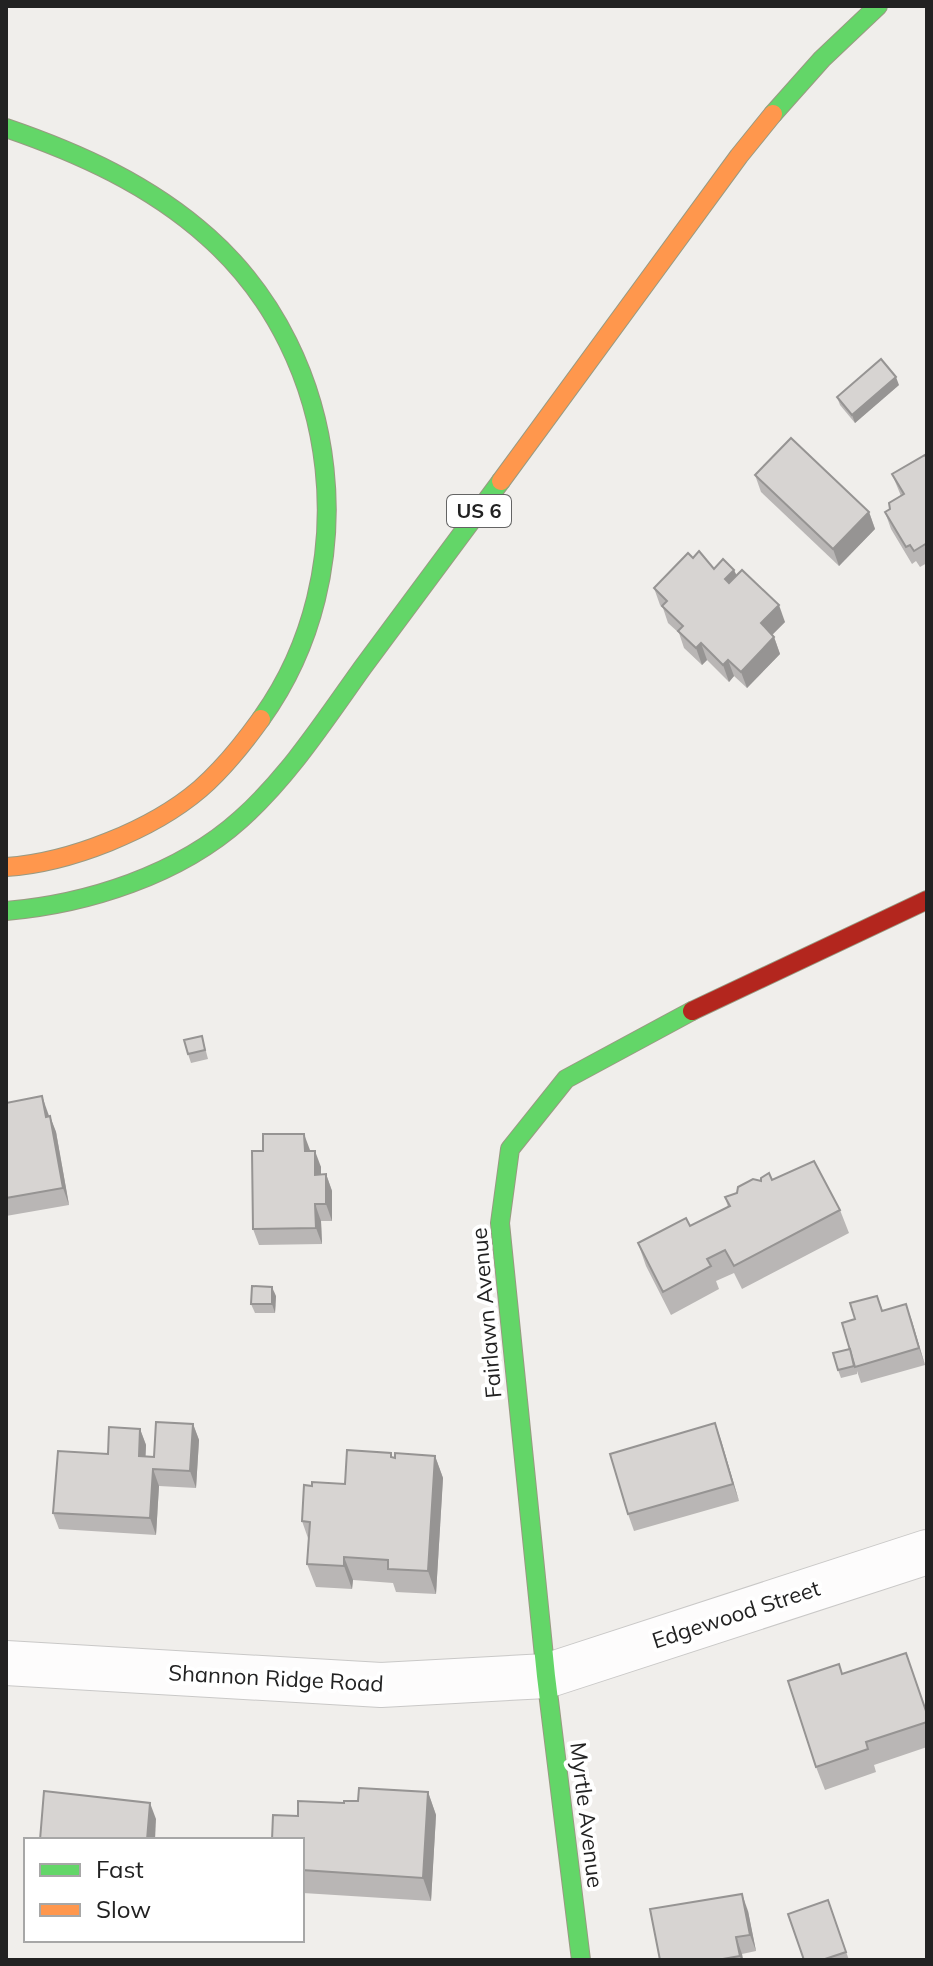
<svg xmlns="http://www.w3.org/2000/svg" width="933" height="1966" viewBox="0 0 933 1966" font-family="Mulish,sans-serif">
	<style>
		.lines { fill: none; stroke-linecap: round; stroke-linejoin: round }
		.street-casing { stroke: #c9c8c7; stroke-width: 46 }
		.fast-casing { stroke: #999a82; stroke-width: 20 }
		.slow-casing { stroke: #999a82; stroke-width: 20 }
		.jam-casing { stroke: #999a82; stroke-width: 20 }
		.street { stroke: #fdfcfc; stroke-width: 44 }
		.fast { stroke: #63d668; stroke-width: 18 }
		.slow { stroke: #ff974d; stroke-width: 18 }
		.jam { stroke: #b3261e; stroke-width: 18 }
		.wall { fill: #b9b6b5 }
		.shaded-wall { fill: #969493 }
		.building { fill: #d7d4d2; stroke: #969493; stroke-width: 2 }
		.labels { text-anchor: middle; stroke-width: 8; stroke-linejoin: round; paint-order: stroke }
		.shield { fill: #fff; stroke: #646464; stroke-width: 2 }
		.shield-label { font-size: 20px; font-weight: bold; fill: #222 }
		.street-label { font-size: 22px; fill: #222; stroke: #fff }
	</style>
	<rect width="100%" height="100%" fill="#f0eeeb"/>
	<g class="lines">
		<g class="street-casing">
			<path id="street" d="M6 1663 381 1685 546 1676 927 1552"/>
		</g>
		<g class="fast-casing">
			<g id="fast">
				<path d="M773 114 822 59 878 6"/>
				<path d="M6 128C79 153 150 185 208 237 343 357 366 573 261 719"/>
				<path d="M6 911C87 904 179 875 241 819 289 776 325 720 363 667 409 605 455 543 501 481"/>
				<path d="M581 1960 546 1676 500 1223 510 1149 566 1079 692 1011"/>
			</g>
		</g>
		<g class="slow-casing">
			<g id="slow">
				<path d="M501 481 739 156 773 114"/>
				<path d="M6 867C69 863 152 830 200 789 223 769 243 744 261 719"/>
			</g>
		</g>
		<g class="jam-casing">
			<path id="jam" d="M692 1011 927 900"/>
		</g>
		<use href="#street" class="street"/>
		<use href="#fast" class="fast"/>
		<use href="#slow" class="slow"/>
		<use href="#jam" class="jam"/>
	</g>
	<g class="wall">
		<path d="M899 385 855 423 840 405 837 397Z"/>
		<path d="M927 456V563L920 567 916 561 912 564 891 529 885 512 890 509 901 496 892 474Z"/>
		<path d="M755 475 869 512 875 529 839 566 761 492Z"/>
		<path d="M693 558 714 569 734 570 737 576 785 622 772 635 774 637 780 654 747 688 734 676 729 682 707 660 702 665 684 648 679 633 668 623 663 608 660 605 654 588Z"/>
		<path d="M202 1036 208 1059 191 1063 188 1054Z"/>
		<path d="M6 1103 48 1113 56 1132 69 1205 6 1216Z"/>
		<path d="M310 1151 321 1167V1174H326L332 1191V1221H321L322 1244 259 1245 253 1229Z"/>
		<path d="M772 1180 840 1210 849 1233 742 1289 734 1273 716 1281 719 1289 671 1315 646 1266 638 1243 690 1226 728 1207 725 1197 737 1193 761 1181Z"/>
		<path d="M276 1296 275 1313H255L251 1304Z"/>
		<path d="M877 1296 883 1311 906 1304 925 1365 861 1383 857 1371V1374L841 1378 838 1370 850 1349 855 1319Z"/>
		<path d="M715 1423 739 1501 634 1531 628 1514Z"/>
		<path d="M193 1424 199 1440 196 1488 159 1486 156 1535 59 1529 53 1513 108 1454 140 1429 146 1445 145 1456 154 1457Z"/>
		<path d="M435 1456 443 1478 436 1594 396 1592 393 1583 353 1580 352 1589 316 1587 307 1564 309 1541 302 1521 312 1486 345 1484 393 1458Z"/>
		<path d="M843 1674 927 1713V1747L874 1765 876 1772 825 1790 816 1767Z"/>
		<path d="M428 1792 436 1815 431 1901 303 1893 302 1840 298 1816 344 1803Z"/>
		<path d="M828 1900 849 1960H804Z"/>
		<path d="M748 1911 756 1951 742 1954 743 1960H660Z"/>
	</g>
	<g class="shaded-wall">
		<path d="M896 377 899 385 855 423 852 415Z"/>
		<path d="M869 512 875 529 839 566 833 549Z"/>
		<path d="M734 570 741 586 731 596 725 579Z"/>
		<path d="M779 605 785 622 767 640 761 623Z"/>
		<path d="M774 637 780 654 747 688 741 672Z"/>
		<path d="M701 643 707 660 702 665 696 648Z"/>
		<path d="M728 660 734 676 729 682 723 665Z"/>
		<path d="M42 1096 48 1113 52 1133 46 1117Z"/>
		<path d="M50 1116 56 1132 69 1205 63 1188Z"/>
		<path d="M304 1134 310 1150 305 1151Z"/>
		<path d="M315 1151 321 1167V1191L315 1175Z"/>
		<path d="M326 1174 332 1191V1221L326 1204Z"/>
		<path d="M315 1204 321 1221 322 1244 316 1228Z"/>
		<path d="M272 1287 276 1296 275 1313 272 1304Z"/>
		<path d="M906 1304 912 1321 925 1365 919 1348Z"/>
		<path d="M715 1423 721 1440 739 1501 733 1484Z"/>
		<path d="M193 1424 199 1440 196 1488 190 1471Z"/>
		<path d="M140 1429 146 1445 145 1472 139 1456Z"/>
		<path d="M435 1456 443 1478 436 1594 428 1571Z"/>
		<path d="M153 1469 159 1486 156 1535 150 1518Z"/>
		<path d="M344 1557 353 1580 352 1589 344 1566Z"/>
		<path d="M428 1792 436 1815 431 1901 423 1878Z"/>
		<path d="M150 1803 156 1819 155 1840H147Z"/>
		<path d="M742 1894 748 1911 756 1951 750 1935Z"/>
		<path d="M736 1937 742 1954 743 1960H741L740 1956Z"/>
	</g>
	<g class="building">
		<path d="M881 359 896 377 852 415 837 397Z"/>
		<path d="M791 438 869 512 833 549 755 475Z"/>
		<path d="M925 455 927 459V543L914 551 910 545 906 547 885 512 890 509 889 503 904 494 892 474Z"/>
		<path d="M699 551 714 569 723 559 734 570 725 579 729 583 742 570 779 605 761 623 774 637 741 672 728 660 723 665 701 643 696 648 678 631 683 626 662 606 667 601 654 588 688 553 693 558Z"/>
		<path d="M202 1036 205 1050 188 1054 184 1040Z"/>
		<path d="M42 1096 46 1117 50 1116 63 1188 6 1198V1103Z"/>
		<path d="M263 1134H304L305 1151H315V1175L326 1174V1204H315L316 1228 253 1229 252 1151H263Z"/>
		<path d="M814 1161 840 1210 734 1266 725 1250 707 1259 711 1266 663 1292 638 1243 686 1218 690 1226 730 1206 725 1197 737 1193 738 1187 753 1179 761 1181V1178L769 1173 772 1180Z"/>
		<path d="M252 1286 272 1287V1304H251Z"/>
		<path d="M877 1296 882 1311 906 1304 919 1348 855 1367 842 1323 855 1319 850 1303Z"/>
		<path d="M850 1349 854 1366 838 1370 833 1353Z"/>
		<path d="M156 1422 193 1424 190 1471 153 1469 150 1518 53 1513 58 1451 108 1454 109 1427 140 1429 139 1456 154 1457Z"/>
		<path d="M715 1423 733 1484 628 1514 610 1454Z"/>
		<path d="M347 1450 391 1453V1457L395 1458V1453L435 1456 428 1571 388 1569V1560L344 1557V1566L307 1564 310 1522 302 1521 304 1485 312 1486V1482L345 1484Z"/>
		<path d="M906 1653 927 1714V1722L866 1742 868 1749 816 1767 788 1681 839 1664 842 1674Z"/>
		<path d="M359 1788 428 1792 423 1878 302 1870V1840H272L273 1815 298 1816V1801L344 1803V1801H358Z"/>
		<path d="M44 1791 150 1803 147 1840H40Z"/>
		<path d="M742 1894 750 1935 736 1937 740 1956 717 1960H660L650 1909Z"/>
		<path d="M828 1900 846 1952 822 1960H804L788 1914Z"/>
	</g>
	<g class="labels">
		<rect class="shield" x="447" y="495" width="64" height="32" rx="6"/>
		<g class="shield-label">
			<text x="479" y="518">US 6</text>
		</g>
		<g class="street-label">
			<text transform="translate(486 1313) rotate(-95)" y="8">Fairlawn Avenue</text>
			<text transform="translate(736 1614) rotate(-18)" y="8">Edgewood Street</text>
			<text transform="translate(276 1678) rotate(3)" y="8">Shannon Ridge Road</text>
			<text transform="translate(587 1815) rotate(83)" y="8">Myrtle Avenue</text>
		</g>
	</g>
	<rect width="933" height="1966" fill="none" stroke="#222222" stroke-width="16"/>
	<rect x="24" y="1838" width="280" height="104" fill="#ffffff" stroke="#a7a7a7" stroke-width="2"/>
	<rect x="40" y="1864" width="40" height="12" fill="#63d668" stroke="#a7a7a7" stroke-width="2"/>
	<text x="96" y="1878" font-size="24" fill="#222222">Fast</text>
	<rect x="40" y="1904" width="40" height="12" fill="#ff974d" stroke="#a7a7a7" stroke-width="2"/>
	<text x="96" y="1918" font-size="24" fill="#222222">Slow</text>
</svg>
